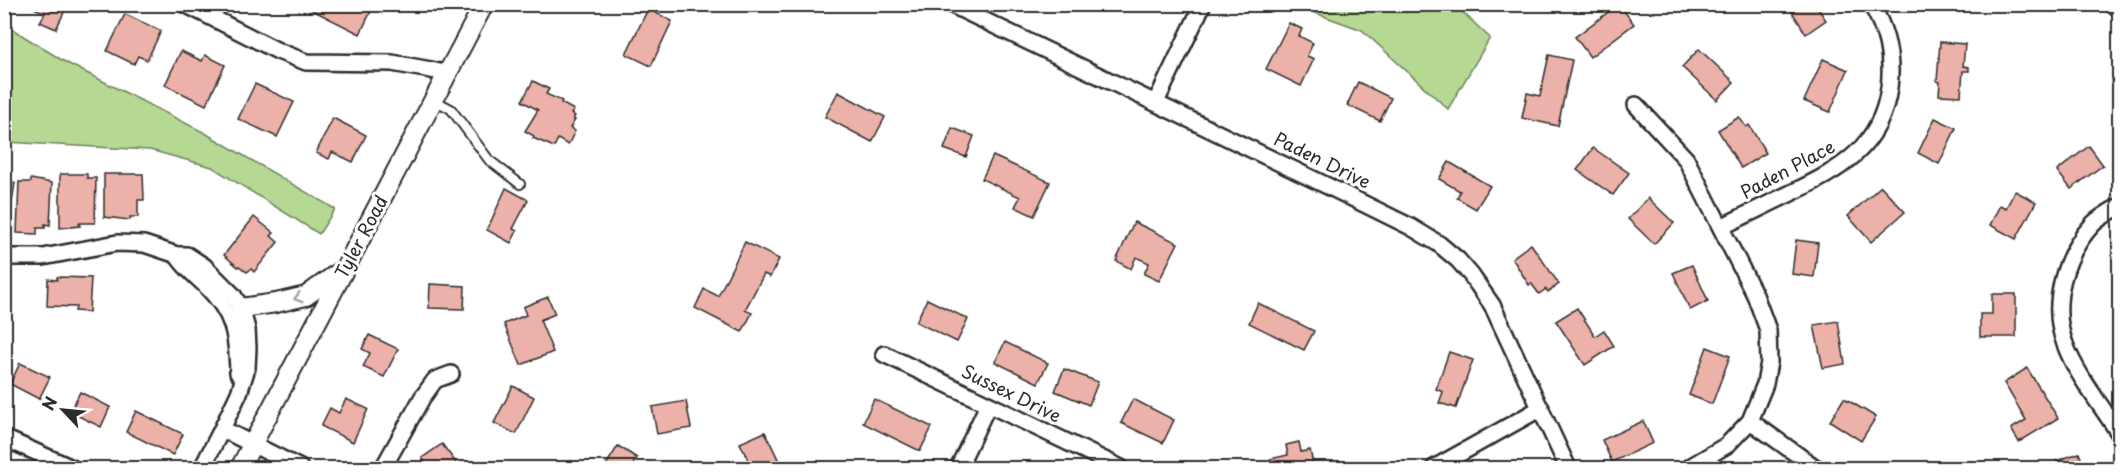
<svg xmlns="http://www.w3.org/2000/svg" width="2124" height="473" viewBox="0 0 2124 473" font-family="'Playpen Sans',sans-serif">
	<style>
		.green { fill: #b5d892; stroke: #70825e; stroke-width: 1.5 }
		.building { fill: #ecb1a8; stroke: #2b2b2b; stroke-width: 1.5 }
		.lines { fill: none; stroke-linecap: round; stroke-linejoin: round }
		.service-casing { stroke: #2b2b2b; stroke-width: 12 }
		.minor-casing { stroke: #2b2b2b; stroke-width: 20 }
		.tertiary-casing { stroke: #2b2b2b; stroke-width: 22 }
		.service { stroke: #fff; stroke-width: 8 }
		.minor { stroke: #fff; stroke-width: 15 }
		.tertiary { stroke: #fff; stroke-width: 18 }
		.oneway { stroke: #a0a0a0 }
		.labels { text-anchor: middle; stroke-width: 6; stroke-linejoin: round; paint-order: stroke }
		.street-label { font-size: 18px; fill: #2b2b2b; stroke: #fff }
	</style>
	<rect width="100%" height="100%" fill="#fff"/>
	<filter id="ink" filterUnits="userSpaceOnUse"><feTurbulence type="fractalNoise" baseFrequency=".0167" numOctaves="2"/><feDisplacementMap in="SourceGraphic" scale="12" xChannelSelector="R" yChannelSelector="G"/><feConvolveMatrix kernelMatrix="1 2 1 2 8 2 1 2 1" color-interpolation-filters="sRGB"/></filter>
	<g filter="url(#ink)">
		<g class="green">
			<path d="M1293 5H1455L1490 38 1448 109 1362 30Z"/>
			<path d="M4 24 65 62 205 133 335 209 319 234 212 167 150 150 5 142Z"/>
		</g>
		<g class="building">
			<path d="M26 4H68L56 29 40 22 45 13Z"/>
			<path d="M310 4H358L371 11 360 34 308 8Z"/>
			<path d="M1619 4 1634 24 1590 57 1575 37Z"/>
			<path d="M1787 4H1815L1826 20 1806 34Z"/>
			<path d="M2092 4H2118L2113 15Z"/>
			<path d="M648 9 672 21 651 66 626 54Z"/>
			<path d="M125 14 161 31 147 60 138 56 134 64 107 51Z"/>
			<path d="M1289 23 1302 29 1299 36 1313 43 1307 56 1314 59 1301 86 1266 69Z"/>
			<path d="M1940 42 1965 44 1963 66 1969 67V71H1963L1961 96 1939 95 1940 82 1937 81Z"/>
			<path d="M1699 49 1734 82 1717 100 1682 67Z"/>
			<path d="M181 51 202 61 205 55 225 65 206 105 165 85Z"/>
			<path d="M1549 55 1572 60 1558 126 1522 118 1527 93 1540 96Z"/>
			<path d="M1823 59 1848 70 1830 112 1804 101Z"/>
			<path d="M533 81 549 89 546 94 562 101 561 103 574 110 571 114 575 116 573 119 575 120 570 128 575 131 568 145 558 139 554 147 533 138 534 136 525 131 538 110 522 101Z"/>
			<path d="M1358 82 1391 98 1380 121 1347 105Z"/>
			<path d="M255 84 294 102 277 137 238 119Z"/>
			<path d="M838 92 885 117 872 142 825 117Z"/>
			<path d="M1739 117 1746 127 1749 125 1766 153 1741 168 1718 130Z"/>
			<path d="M333 118 366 135 353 162 332 152 329 159 316 153Z"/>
			<path d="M1935 118 1956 128 1939 164 1918 153Z"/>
			<path d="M952 128 974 136 966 157 944 149Z"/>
			<path d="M2089 146 2103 165 2071 189 2057 171Z"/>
			<path d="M1593 148 1629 173 1613 195 1577 170Z"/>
			<path d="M993 156 1050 182 1034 216 1015 207 1020 197 982 179Z"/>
			<path d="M1449 162 1490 186 1476 209 1457 198 1460 191 1439 179Z"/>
			<path d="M60 174H87V178H96L95 223H79L80 226 60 228Z"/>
			<path d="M104 174H143L144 200H138V217H130V220L104 217Z"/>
			<path d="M31 179 52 183 50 225 45 224V228H37V234L17 233 19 182H31Z"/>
			<path d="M4 181 15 183 8 227H4Z"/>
			<path d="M1881 186 1905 212 1871 242 1848 216Z"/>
			<path d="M506 188 528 200 513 229 517 231 511 243 487 230Z"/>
			<path d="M2015 191 2036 202 2016 239 1990 225 2000 205 2006 208Z"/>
			<path d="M1648 198 1674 223 1654 244 1628 219Z"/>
			<path d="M254 217 274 233 271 236 278 242 254 272 251 269 247 272 239 266 238 267 224 255Z"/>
			<path d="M1134 222 1178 243 1159 281 1144 274 1149 263 1136 257 1131 269 1116 261Z"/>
			<path d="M1796 240 1818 243 1814 277 1792 274Z"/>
			<path d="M745 242 779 259 770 277 764 274 745 310 752 313 742 332 695 308 704 289 718 296Z"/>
			<path d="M1531 244 1559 284 1548 292 1546 289 1539 294 1531 283 1529 285 1512 258Z"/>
			<path d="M1692 265 1708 301 1690 310 1673 273Z"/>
			<path d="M57 277 91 278 89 312 75 311 76 307 47 306 48 279 57 280Z"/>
			<path d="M430 284 465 286 464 309 429 308Z"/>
			<path d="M1992 294H2016V337H1980V314H1992Z"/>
			<path d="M548 297 555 314 540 320 553 352 521 365 504 324 526 315 523 307Z"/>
			<path d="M927 299 968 319 957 342 916 322Z"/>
			<path d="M1258 303 1314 331 1304 350 1249 323Z"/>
			<path d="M1577 308 1595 336 1604 330 1614 346 1585 365 1556 321Z"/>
			<path d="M1838 321 1845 364 1823 368 1814 325Z"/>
			<path d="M369 335 398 349 384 377 363 367 370 353 362 349Z"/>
			<path d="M1005 342 1048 363 1038 383 995 362Z"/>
			<path d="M1707 347 1730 356 1712 404 1689 395Z"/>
			<path d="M1449 352 1473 360 1456 408 1439 403 1443 392 1436 389Z"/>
			<path d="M20 363 50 377 39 399 10 384Z"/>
			<path d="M2027 368 2058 418 2019 442 2011 429 2026 420 2004 383Z"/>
			<path d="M1064 369 1098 382 1089 405 1055 391Z"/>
			<path d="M513 386 534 397 516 434 494 423Z"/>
			<path d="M80 392 110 407 101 427 70 412Z"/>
			<path d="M1844 398 1876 417 1861 441 1830 421Z"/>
			<path d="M346 399 368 409 353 442 321 426 330 408 339 413Z"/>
			<path d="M874 399 932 427 920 451 863 423Z"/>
			<path d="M1133 399 1174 420 1163 443 1121 423Z"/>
			<path d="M686 401 691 428 657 434 652 407Z"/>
			<path d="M136 411 183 434 173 455 126 432Z"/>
			<path d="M1643 421 1653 443 1612 462 1602 440Z"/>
			<path d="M765 432 778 459 758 468H752L740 443Z"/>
			<path d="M1299 442 1301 452 1310 450 1314 468H1272L1270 459 1288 455 1286 445Z"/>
			<path d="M442 444 460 468H430L422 458Z"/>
			<path d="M618 446 637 458 631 468H604Z"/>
			<path d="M2079 453 2085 468H2058L2056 461Z"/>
		</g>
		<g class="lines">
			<g class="service-casing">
				<path id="service" d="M434 100 451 109 489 160 520 184"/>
			</g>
			<g class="minor-casing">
				<g id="minor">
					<path d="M185 4 278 51 306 62 392 63 431 70 448 74"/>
					<path d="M950 4 1342 193 1411 227 1439 244 1458 260 1471 275 1492 305 1568 468"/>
					<path d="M1156 102 1203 4"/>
					<path d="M1636 105 1686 159 1755 295 1768 330 1769 362 1765 384 1750 421 1727 445 1688 468"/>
					<path d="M2120 206C2111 211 2100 217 2093 224 2064 255 2050 304 2065 344 2076 375 2102 406 2120 435"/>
					<path d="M1721 227C1744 216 1768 204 1791 193 1840 170 1881 147 1889 88 1893 57 1887 31 1871 4"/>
					<path d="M177 255C184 267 196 276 206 286 234 314 237 335 238 373"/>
					<path d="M4 257H43L117 243 144 244 177 255H187L204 266 233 295 241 308 247 329 248 348 247 368 239 393 222 429"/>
					<path d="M884 354 1121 468"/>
					<path d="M1750 421 1816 468"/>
					<path d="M4 438 72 468"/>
					<path d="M202 468 222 429 300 468"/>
					<path d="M383 468 422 398 435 380 451 374"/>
					<path d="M958 468 988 405"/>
					<path d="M1434 468 1541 408"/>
				</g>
			</g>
			<g class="tertiary-casing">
				<g id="tertiary">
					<path d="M241 308 276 303 306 296 342 270"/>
					<path d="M240 468 484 4"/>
				</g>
			</g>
			<use href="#service" class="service"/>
			<use href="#minor" class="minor"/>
			<use href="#tertiary" class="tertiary"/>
		</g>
		<defs><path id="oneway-chevron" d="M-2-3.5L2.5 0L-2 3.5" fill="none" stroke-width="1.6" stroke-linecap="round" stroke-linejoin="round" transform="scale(1.5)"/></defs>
		<use class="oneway" href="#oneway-chevron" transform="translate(298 298) rotate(164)"/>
	</g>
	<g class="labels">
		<g class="street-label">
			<text transform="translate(1322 161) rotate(26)" y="6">Paden Drive</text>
			<text transform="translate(1788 170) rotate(-28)" y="6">Paden Place</text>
			<text transform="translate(362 237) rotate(-62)" y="6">Tyler Road</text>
			<text transform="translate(1011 394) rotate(26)" y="6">Sussex Drive</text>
		</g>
	</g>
	<rect width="2124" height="473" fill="none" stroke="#fff" stroke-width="24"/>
	<rect x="12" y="12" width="2100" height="449" fill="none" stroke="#2b2b2b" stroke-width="2" filter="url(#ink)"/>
	<g transform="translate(63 410) rotate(296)" stroke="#ffffff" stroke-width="4.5" paint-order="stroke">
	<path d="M0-4.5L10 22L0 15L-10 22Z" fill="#2b2b2b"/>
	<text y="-9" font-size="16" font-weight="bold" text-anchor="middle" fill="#2b2b2b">N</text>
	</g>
</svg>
